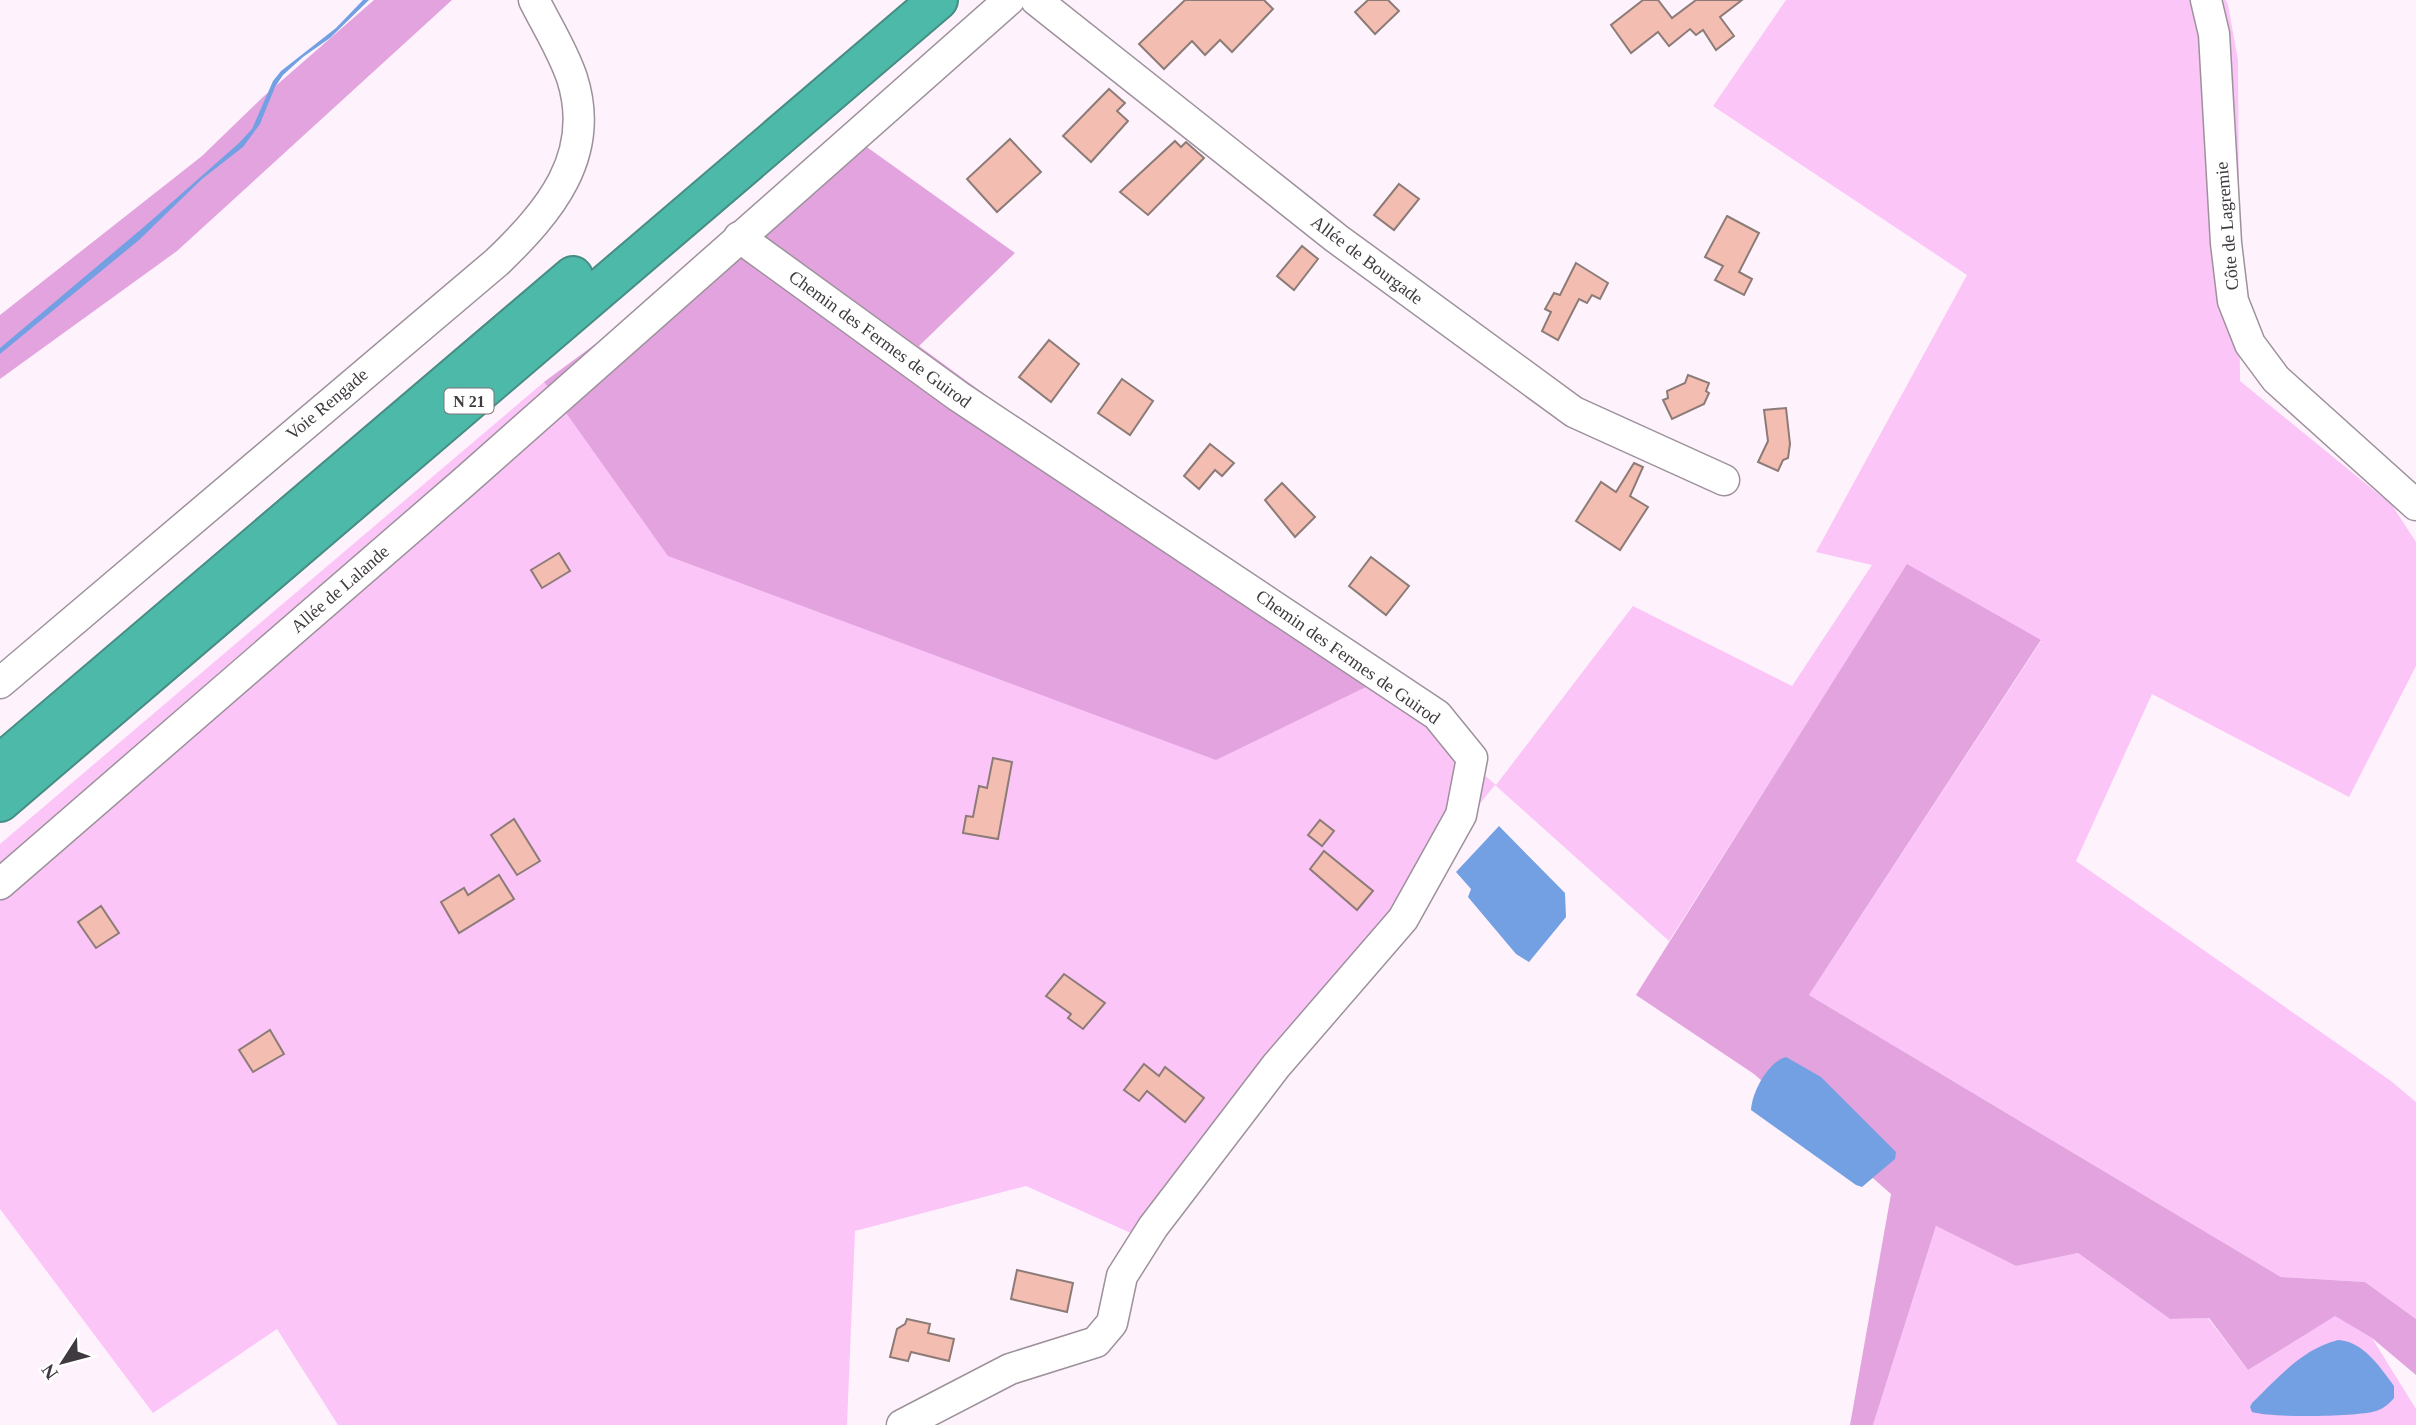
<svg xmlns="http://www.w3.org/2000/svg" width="2416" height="1425" viewBox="0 0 2416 1425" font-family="Georgia,serif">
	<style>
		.green { fill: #fbc5f8 }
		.forest { fill: #e2a3df }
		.water { fill: #73a0e2 }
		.building { fill: #f4bdb2; stroke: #8c7b77; stroke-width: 2 }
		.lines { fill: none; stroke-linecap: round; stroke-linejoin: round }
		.minor-casing { stroke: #9d919c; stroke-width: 33 }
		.highway-casing { stroke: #478d84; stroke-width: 42 }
		.minor { stroke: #fff; stroke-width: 30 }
		.highway { stroke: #4cb9a9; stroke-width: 38 }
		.labels { text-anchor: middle; stroke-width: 6; stroke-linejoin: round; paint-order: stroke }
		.shield { fill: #fff; stroke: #797579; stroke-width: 2 }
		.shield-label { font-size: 16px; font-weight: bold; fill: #3f3a3f }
		.street-label { font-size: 18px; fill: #3f3a3f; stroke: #fff }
	</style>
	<rect width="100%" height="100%" fill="#fef3fd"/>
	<g class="green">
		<path d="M1786 0H2226L2228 5 2238 60 2240 381 2392 505 2416 542V666L2349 797 2152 694 2076 861 2391 1081 2416 1102V1319L2365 1282 2281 1277 1809 995 2041 641 1908 565 1669 941 1495 785 1133 1234 1026 1186 855 1231 847 1425H338L277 1329 153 1413 0 1209V844L544 382 669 556 1376 682 1496 785 1633 606 1792 686 1872 565 1816 552 1967 275 1713 106Z"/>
		<path d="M1936 1226 2016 1266 2078 1253 2170 1319 2208 1318 2248 1370 2334 1315 2372 1338 2416 1409V1425H1873Z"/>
	</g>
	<g class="forest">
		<path d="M374 0H452L177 251 0 379V315L202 156 263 97Z"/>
		<path d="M864 145 1015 253 919 346 1376 682 1216 760 668 556 544 382Z"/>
		<path d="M1907 564 2041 640 1809 995 2281 1277 2365 1282 2416 1319V1375L2372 1338 2335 1316 2248 1370 2209 1318 2170 1319 2078 1253 2016 1266 1936 1226 1873 1425H1850L1891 1194 1754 1074 1636 995Z"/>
	</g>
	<g class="water">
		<path d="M363 0H369L330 38 303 57 283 75 275 87 260 124 243 147 202 179 139 240 0 354V348L145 226 239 143 252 129 273 81 281 71 336 28Z"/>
		<path d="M1499 826 1565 893 1566 917 1529 962 1516 954 1468 897 1471 889 1456 872Z"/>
		<path d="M1786 1057 1821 1077 1896 1152 1895 1159 1862 1187 1856 1185 1751 1110C1752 1092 1768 1062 1786 1057Z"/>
		<path d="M2338 1340C2363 1341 2380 1367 2394 1386V1398C2389 1404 2383 1409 2376 1411 2356 1417 2272 1418 2252 1412L2250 1407 2252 1403C2278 1378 2302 1349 2338 1340Z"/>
	</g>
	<g class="building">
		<path d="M1185 0H1264L1273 9 1232 52 1220 40 1205 55 1192 41 1164 69 1139 44Z"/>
		<path d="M1368 0H1388L1399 11 1375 34 1355 12Z"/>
		<path d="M1643 0H1658L1672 18 1696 0H1742L1720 17 1734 36 1716 50 1703 30 1696 35 1690 29 1669 46 1658 32 1631 53 1611 25Z"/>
		<path d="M1109 89 1125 103 1117 111 1128 121 1091 162 1063 136Z"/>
		<path d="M1010 139 1041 172 997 212 967 179Z"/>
		<path d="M1175 141 1181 147 1186 142 1204 158 1148 215 1120 192Z"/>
		<path d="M1399 184 1419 199 1394 230 1374 215Z"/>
		<path d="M1727 216 1759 233 1739 272 1752 279 1744 295 1715 280 1723 266 1705 257Z"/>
		<path d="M1302 246 1318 259 1294 290 1277 276Z"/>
		<path d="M1576 263 1608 283 1600 299 1592 295 1587 303 1579 299 1558 340 1542 331 1551 312 1545 309 1554 293 1560 295Z"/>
		<path d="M1049 340 1079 364 1051 402 1019 377Z"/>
		<path d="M1688 375 1709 383 1706 391 1709 393 1704 404 1672 419 1663 400 1668 398 1667 391 1685 383Z"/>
		<path d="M1122 379 1153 401 1130 435 1098 413Z"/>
		<path d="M1786 408 1790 444 1788 458 1783 460 1778 471 1758 462 1768 441 1764 410Z"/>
		<path d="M1210 444 1234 463 1222 476 1215 470 1199 489 1184 476Z"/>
		<path d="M1634 463 1643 467 1630 496 1648 507 1620 550 1576 521 1601 482 1616 492Z"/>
		<path d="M1282 483 1315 517 1295 537 1265 500Z"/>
		<path d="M559 553 570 571 542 588 531 570Z"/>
		<path d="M1371 557 1409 586 1386 615 1349 586Z"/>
		<path d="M993 758 1012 762 998 839 963 833 966 816 973 817 979 786 987 788Z"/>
		<path d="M514 819 540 861 517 875 491 835Z"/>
		<path d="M1320 820 1334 831 1322 846 1308 835Z"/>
		<path d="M1324 851 1373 891 1357 910 1310 869Z"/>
		<path d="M499 875 514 899 459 933 441 902 464 888 468 895Z"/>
		<path d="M101 906 119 933 96 948 78 922Z"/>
		<path d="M1064 974 1105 1003 1083 1029 1068 1018 1071 1014 1046 996Z"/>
		<path d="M270 1030 284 1054 253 1072 239 1050Z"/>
		<path d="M1144 1064 1159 1076 1165 1067 1204 1098 1185 1122 1147 1091 1139 1101 1124 1090Z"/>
		<path d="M1017 1270 1073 1283 1067 1312 1011 1299Z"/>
		<path d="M907 1319 930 1324 928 1333 954 1339 949 1361 911 1352 908 1361 890 1357 897 1329 905 1324Z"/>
	</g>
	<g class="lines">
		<g class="minor-casing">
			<g id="minor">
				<path d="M1036 0 1336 238 1574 412 1724 480"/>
				<path d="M2206 0 2214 34 2226 243 2233 301 2250 344 2276 379 2416 505"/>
				<path d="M739 237 958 396 1437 715 1472 758 1461 815 1403 919 1276 1066 1153 1227 1122 1276 1112 1323 1096 1342 1010 1369 902 1425"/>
				<path d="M0 683 497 262C549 212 597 156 572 78 563 51 547 26 534 0"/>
				<path d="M0 884 464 482 1009 0"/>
			</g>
		</g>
		<g class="highway-casing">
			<g id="highway">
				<path d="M0 764 573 276"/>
				<path d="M0 802 938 0"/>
			</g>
		</g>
		<use href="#minor" class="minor"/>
		<use href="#highway" class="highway"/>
	</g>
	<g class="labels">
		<rect class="shield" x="444.5" y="388.5" width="49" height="25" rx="5"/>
		<g class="shield-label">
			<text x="469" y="407">N 21</text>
		</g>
		<g class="street-label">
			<text transform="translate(2227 226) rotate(-95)" y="6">Côte de Lagremie</text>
			<text transform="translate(1367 260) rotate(37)" y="6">Allée de Bourgade</text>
			<text transform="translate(880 339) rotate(36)" y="6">Chemin des Fermes de Guirod</text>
			<text transform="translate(327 404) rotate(-40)" y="6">Voie Rengade</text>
			<text transform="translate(340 589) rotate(-41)" y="6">Allée de Lalande</text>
			<text transform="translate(1348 657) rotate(35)" y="6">Chemin des Fermes de Guirod</text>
		</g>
	</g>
	<g transform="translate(63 1362) rotate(234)" stroke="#ffffff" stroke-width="5" paint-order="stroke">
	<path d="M0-5L12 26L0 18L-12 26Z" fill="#3f3a3f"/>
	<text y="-10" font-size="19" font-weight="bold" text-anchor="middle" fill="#3f3a3f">N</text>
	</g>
</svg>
